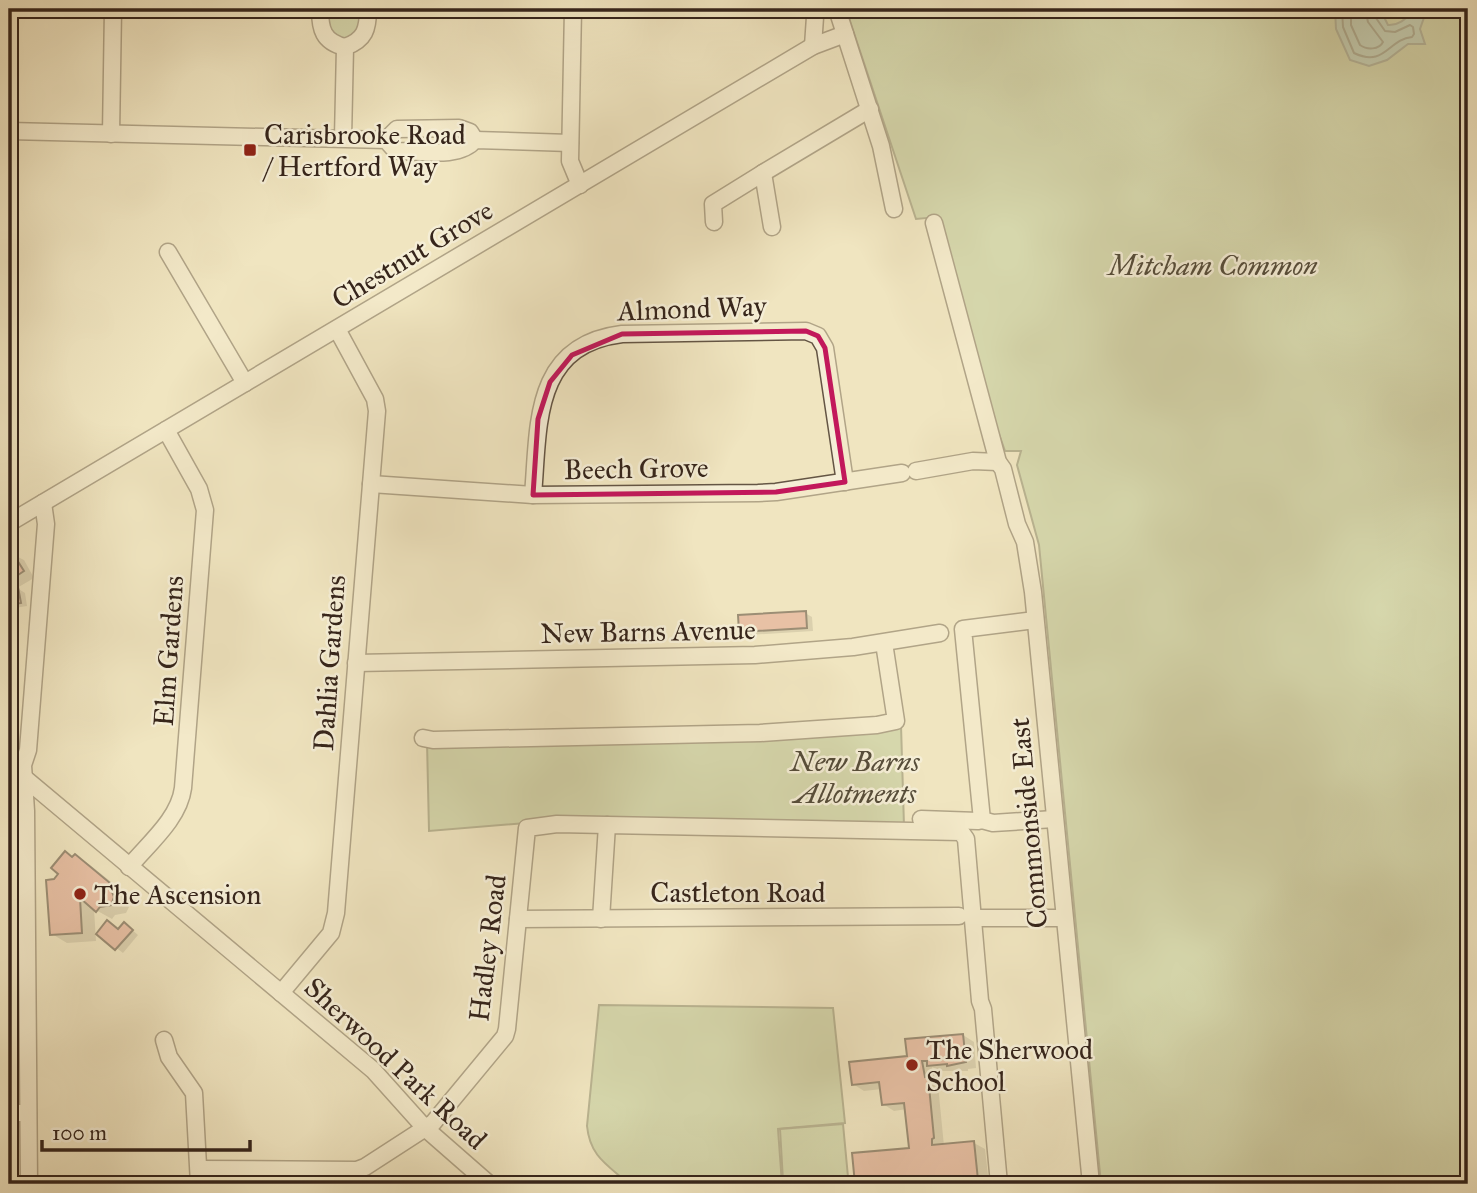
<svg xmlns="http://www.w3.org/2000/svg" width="1477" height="1193" viewBox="0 0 1477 1193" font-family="'IM FELL Great Primer',serif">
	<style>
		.green { fill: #b6c595; stroke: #767558; stroke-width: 2 }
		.water { fill: #9bbfaf; stroke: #738174; stroke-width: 2 }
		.shadow { fill: #0003 }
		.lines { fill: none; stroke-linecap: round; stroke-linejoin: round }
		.shore { stroke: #687265; stroke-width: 2 }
		.building { fill: #de9486; stroke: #36251b; stroke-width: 2 }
		.minor-casing { stroke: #645544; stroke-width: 19 }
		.minor { stroke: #f5eed6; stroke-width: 16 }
		.marked { fill: none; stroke: #c2185b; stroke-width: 5; stroke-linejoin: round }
		.poi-dot { fill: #8f2418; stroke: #f5eed6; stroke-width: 2.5 }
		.labels { text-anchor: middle; stroke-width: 5; stroke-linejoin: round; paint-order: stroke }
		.poi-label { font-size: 28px; fill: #36251b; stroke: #f5eed6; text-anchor: start }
		.street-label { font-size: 28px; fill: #36251b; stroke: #f5eed6 }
		.park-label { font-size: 28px; font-style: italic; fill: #564d3a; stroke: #f5eed6 }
	</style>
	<rect width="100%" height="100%" fill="#f0e5c0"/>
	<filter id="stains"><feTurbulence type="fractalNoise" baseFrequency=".00286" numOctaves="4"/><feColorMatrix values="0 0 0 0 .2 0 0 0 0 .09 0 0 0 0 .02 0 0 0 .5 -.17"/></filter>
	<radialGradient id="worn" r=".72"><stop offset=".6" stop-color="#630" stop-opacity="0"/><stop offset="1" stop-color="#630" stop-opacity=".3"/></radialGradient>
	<g class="green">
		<path d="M325 9H363L359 34 342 40 327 32Z"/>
		<path d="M846 9H1468V1184H1101L1039 545 1017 465 1021 451H1005L972 358 937 217 916 219Z"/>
		<path d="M901 725 904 826 550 821 429 831 427 742Z"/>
		<path d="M599 1005 833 1008 845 1123 778 1129 782 1184H629C608 1165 590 1157 587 1126Z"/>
		<path d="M843 1124 848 1177 783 1181 780 1129Z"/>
	</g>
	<path class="water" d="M1335 9H1380L1388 25C1400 26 1408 16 1416 9H1427L1420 29 1425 44H1408L1387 60 1369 66 1350 60 1336 29Z"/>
	<g class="shadow">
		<path d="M12 554 24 560 34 578 17 588 25 593 27 606 9 609V556Z"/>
		<path d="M805 613 812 617 813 631 748 635 741 631Z"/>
		<path d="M9 799 17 805 9 815Z"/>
		<path d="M9 833 10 834 11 868H9Z"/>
		<path d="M75 856 90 865 130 897 127 901 129 907 126 913 115 915 112 919 94 909 96 941 67 943 52 934 55 881Z"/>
		<path d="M9 871 15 875V946H9Z"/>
		<path d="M131 929 138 935 123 953 98 934Z"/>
		<path d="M963 1035 974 1042 976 1068 968 1069V1071H940L932 1067 936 1083 938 1085 944 1146 974 1143 985 1149 989 1184H961L957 1182 857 1184 854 1154 911 1149 907 1109 894 1111 883 1104 882 1089 864 1091 853 1084Z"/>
	</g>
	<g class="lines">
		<g class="shore">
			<path d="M1342 9 1343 27 1354 53C1385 68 1388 39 1412 37L1414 34 1413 27 1410 25 1395 32 1385 31 1376 18 1374 9"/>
			<path d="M1351 9V25L1360 45C1367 50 1379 50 1383 42L1368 22 1365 9"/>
		</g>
	</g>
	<g class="building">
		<path d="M12 552 24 571 9 581V554Z"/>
		<path d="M18 587 21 603 9 605V588Z"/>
		<path d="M806 611 807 628 739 632 738 615Z"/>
		<path d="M65 851 72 857 75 854 116 888 112 892 114 897 111 905 100 907 96 912 80 898 82 933 50 935 46 880 54 879 58 874 51 868Z"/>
		<path d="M107 920 118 929 124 922 133 930 115 950 96 934Z"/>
		<path d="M963 1034 966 1062 947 1066V1064L927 1066V1061H922L925 1077 928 1076 934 1138 932 1139V1145L974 1141 978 1180 954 1182V1176L914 1180 915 1184H855L852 1153 909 1148 904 1103 882 1105 879 1082 852 1085 849 1062 907 1056 905 1039Z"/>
	</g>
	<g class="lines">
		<g class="minor-casing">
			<g id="minor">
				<path d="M320 9C320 29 323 42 345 47"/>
				<path d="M573 9 570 161 580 185"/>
				<path d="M812 9 815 17 813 46"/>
				<path d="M837 9 881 146 894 209"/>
				<path d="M9 131 386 140 394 149 399 151C422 151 459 159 475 140L570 143"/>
				<path d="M111 134 113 9"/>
				<path d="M343 138 345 47C365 40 368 29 368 9"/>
				<path d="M386 140 397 129 459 128 470 132 475 140"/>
				<path d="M714 222 713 204 763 173"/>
				<path d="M934 223 998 462 1003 469 1017 524 1025 542 1033 592 1091 1184"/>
				<path d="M772 227 763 173 870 109"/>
				<path d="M168 252 245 383"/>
				<path d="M916 471 973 461 998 462"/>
				<path d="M371 484 533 495 758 493 776 492 902 473"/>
				<path d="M533 495C539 426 532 345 622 334L806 331 818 336 825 348 845 482"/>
				<path d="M9 523 813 46 845 34"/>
				<path d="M1035 620 963 629 982 820 993 823 1054 819"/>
				<path d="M356 663 755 655 853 647 940 633"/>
				<path d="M423 738 433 740 760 733 877 725 896 721 884 643"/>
				<path d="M9 765 373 1070 425 1128 489 1184"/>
				<path d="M921 819 978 821 982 820"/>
				<path d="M129 867C148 844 179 819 183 788L205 510 199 489 166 430"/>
				<path d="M974 918H1063"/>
				<path d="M518 919 959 916"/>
				<path d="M601 919 607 825 961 832 966 839 980 1001 983 1009 999 1184"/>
				<path d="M281 993 331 933 336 913 377 411 375 399 337 329"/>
				<path d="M164 1040 169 1057 194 1093 199 1184"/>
				<path d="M9 1113H28"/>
				<path d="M199 1169 357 1170 365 1167 433 1123 505 1036 507 1029 527 828 557 824 607 825"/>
				<path d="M29 1184 26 811 23 765 28 750 46 524 43 503"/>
			</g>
		</g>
		<use href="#minor" class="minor"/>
	</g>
	<path d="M0 0H1477V1193H0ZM806 331 818 336 825 348 845 482 776 492 533 495 538 419 550 382 572 355 622 334Z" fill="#f0e5c0" fill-opacity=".55" fill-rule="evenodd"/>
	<path class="marked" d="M806 331 818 336 825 348 845 482 776 492 533 495 538 419 550 382 572 355 622 334Z"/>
	<g class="poi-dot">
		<rect x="243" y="143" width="14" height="14" rx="3.5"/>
		<circle cx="80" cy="894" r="7"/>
		<circle cx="912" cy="1065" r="7"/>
	</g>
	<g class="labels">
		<g class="poi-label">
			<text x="264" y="144">Carisbrooke Road<tspan x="264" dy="32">/ Hertford Way</tspan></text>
			<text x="94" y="904">The Ascension</text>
			<text x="926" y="1059">The Sherwood<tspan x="926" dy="32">School</tspan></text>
		</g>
		<g class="street-label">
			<text transform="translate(412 254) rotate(-31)" y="10">Chestnut Grove</text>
			<text transform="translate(692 308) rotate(-2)" y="10">Almond Way</text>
			<text transform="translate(636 468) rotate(-1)" y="10">Beech Grove</text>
			<text transform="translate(648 631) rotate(-1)" y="10">New Barns Avenue</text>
			<text transform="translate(168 651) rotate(-86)" y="10">Elm Gardens</text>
			<text transform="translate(329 663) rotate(-86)" y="10">Dahlia Gardens</text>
			<text transform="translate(1028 823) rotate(-95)" y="10">Commonside East</text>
			<text x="738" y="902">Castleton Road</text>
			<text transform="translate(487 948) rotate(-83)" y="10">Hadley Road</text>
			<text transform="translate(396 1063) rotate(43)" y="10">Sherwood Park Road</text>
		</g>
		<g class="park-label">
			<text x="1213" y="275">Mitcham Common</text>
			<text x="855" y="771">New Barns<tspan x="855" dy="32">Allotments</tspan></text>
		</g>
	</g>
	<rect width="1477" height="1193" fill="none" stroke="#f0e5c0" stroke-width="35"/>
	<rect x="10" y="10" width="1456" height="1172" fill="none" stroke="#36251b" stroke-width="3.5"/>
	<rect x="18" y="18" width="1442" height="1158" fill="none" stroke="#36251b" stroke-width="2"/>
	<path d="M42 1140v10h208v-10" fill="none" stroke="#36251b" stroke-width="3.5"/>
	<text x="52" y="1140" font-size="21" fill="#36251b" stroke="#f5eed6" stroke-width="5" paint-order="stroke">100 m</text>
	<rect width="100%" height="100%" filter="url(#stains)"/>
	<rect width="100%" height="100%" fill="url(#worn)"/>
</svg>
